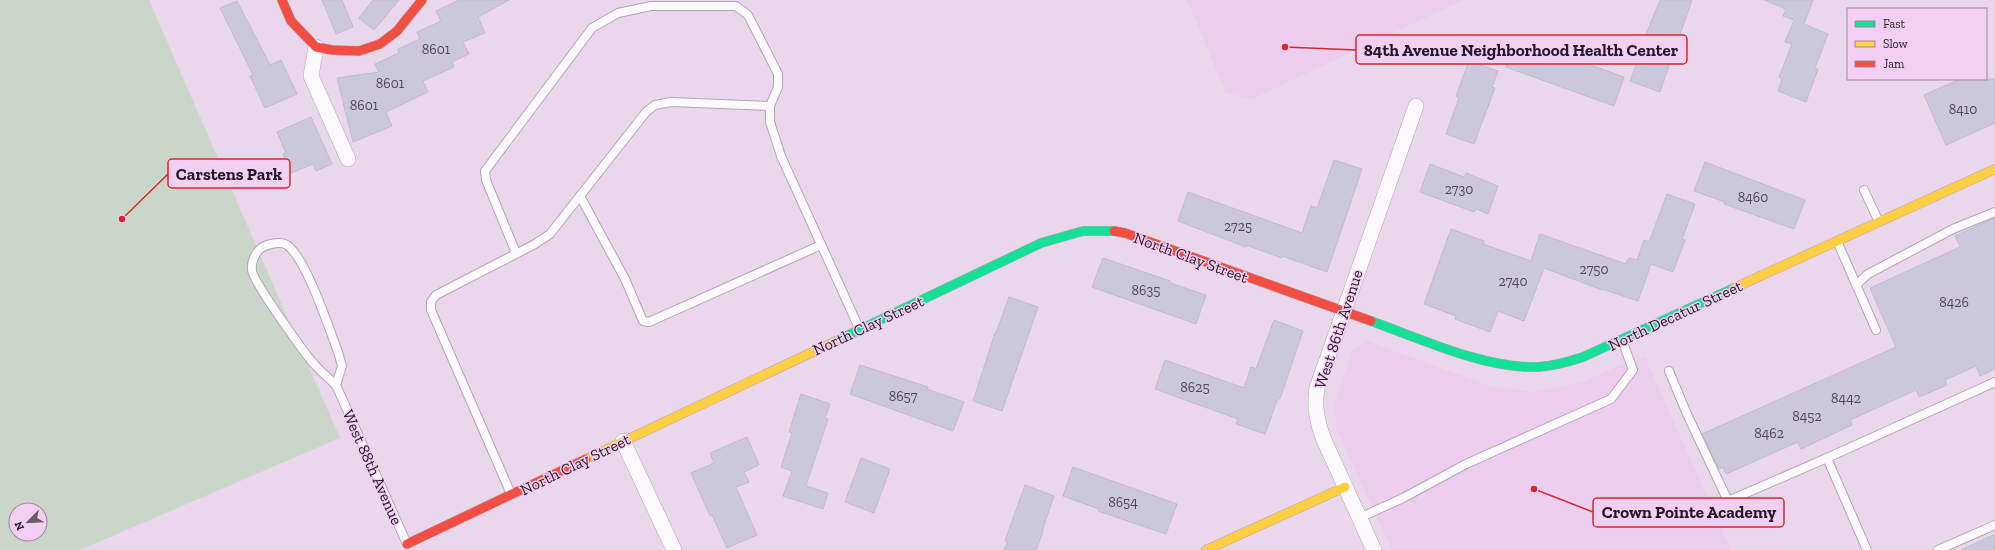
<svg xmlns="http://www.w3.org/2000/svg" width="1995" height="550" viewBox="0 0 1995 550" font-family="'Zilla Slab',serif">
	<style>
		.built { fill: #edcdee }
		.green { fill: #cbd6cb; fill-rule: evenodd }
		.building { fill: #ccc8db; stroke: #bfbacc }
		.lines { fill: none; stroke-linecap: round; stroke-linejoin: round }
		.lane-casing { stroke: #b3a4b4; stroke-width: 10 }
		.street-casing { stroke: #b3a4b4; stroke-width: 16 }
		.fast-casing { stroke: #b3a4b4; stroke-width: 10 }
		.slow-casing { stroke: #b3a4b4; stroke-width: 10 }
		.jam-casing { stroke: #b3a4b4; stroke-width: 10 }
		.path { stroke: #d6d0d6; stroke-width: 2.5; stroke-dasharray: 1 3; stroke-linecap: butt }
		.lane { stroke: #fcf9fc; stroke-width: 8 }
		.street { stroke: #fcf9fc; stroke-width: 15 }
		.fast { stroke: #16e098; stroke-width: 9 }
		.slow { stroke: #ffcf43; stroke-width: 9 }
		.jam { stroke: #f24e42; stroke-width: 9 }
		.labels { text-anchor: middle; stroke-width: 3; stroke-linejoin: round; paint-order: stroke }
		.number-label { font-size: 14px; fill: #514655 }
		.street-label { font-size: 16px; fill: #241724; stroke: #f3cff4 }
		.leader { fill: none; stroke: #d62828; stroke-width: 1.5 }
		.callout-dot { fill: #d62828; stroke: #f3cff4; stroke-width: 1.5 }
		.callout { fill: #f3cff4; stroke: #d62828; stroke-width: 1.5 }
		.callout-label { font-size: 17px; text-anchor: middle; font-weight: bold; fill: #241724 }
	</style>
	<rect width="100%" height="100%" fill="#ebd7ec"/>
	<g class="built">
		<path d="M1187 0H1464L1252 99 1226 93Z"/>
		<path d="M1367 341 1490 386 1535 392 1583 382 1618 366 1645 357 1731 550H1392L1336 428 1335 403 1352 351Z"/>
	</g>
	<path class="green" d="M0 0H149L340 438 80 550H0ZM16 510H40V534H16Z"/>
	<g class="building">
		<path d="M322 0H342L353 27 336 34Z"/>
		<path d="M373 0H399L374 30 359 18Z"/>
		<path d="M459 0H509L478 17 485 33 463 42 469 54 452 62 454 67 423 81 428 92 386 112 392 126 353 142 337 78 379 72 375 64 399 53 398 49 420 39 417 32 441 21 436 11Z"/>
		<path d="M1660 0H1692L1660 92 1630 81 1643 48 1641 47Z"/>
		<path d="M1764 0H1813L1804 24 1828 34 1815 68 1818 69 1806 102 1778 91 1782 79 1779 77 1792 44 1785 42 1794 20 1783 16 1786 9Z"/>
		<path d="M237 1 270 65 281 60 297 94 265 108 250 76 253 75 220 8Z"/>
		<path d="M1517 38 1588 62V64L1624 77 1614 106 1506 67Z"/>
		<path d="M1469 61 1498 71 1492 87 1495 88 1474 144 1446 134 1459 98 1456 96Z"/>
		<path d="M1960 79H1995V123L1946 145 1924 95Z"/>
		<path d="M311 117 332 164 316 171 313 164 291 173 283 154 286 153 277 132Z"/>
		<path d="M1334 160 1362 169 1327 272 1282 256V258L1246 245V247L1178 221 1188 192 1302 233 1311 206 1317 208Z"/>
		<path d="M1705 162 1805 200 1794 229 1724 204 1725 202 1694 191Z"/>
		<path d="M1430 164 1464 177 1466 173 1498 186 1488 214 1476 209 1474 212 1420 192Z"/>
		<path d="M1667 194 1695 204 1682 239 1685 240 1673 272 1651 264 1638 301 1602 289V290L1544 268 1524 321 1498 311 1490 332 1455 319 1456 316 1424 304 1451 229 1484 241 1483 244 1531 261 1540 234 1626 264 1629 258 1637 260 1644 240 1649 242Z"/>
		<path d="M1995 218V369L1980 376 1976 366 1945 380 1947 385 1919 397 1916 390 1850 420 1852 425 1801 449 1798 442 1726 474 1723 467 1719 469 1702 434 1896 347 1870 288 1960 247 1955 236Z"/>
		<path d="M1103 258 1170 281V283L1206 295 1196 324 1092 287Z"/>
		<path d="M1009 297 1038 307 1002 411 973 401 995 333H996Z"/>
		<path d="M1274 320 1303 331 1280 399 1278 398 1265 434 1236 424 1238 419 1155 389 1165 360 1244 388 1251 367 1256 369Z"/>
		<path d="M860 365 928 387 927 389 964 402 953 431 850 394Z"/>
		<path d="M801 394 830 404 825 418 828 419 806 486 828 493 823 509 783 496 792 471 781 467 792 433 789 432Z"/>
		<path d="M747 437 759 465 744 472 749 482 736 487 757 535 727 548 712 515 710 516 691 473 714 463 710 453Z"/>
		<path d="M861 458 890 469 874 513 845 502Z"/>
		<path d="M1073 467 1177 504 1166 534 1098 511 1099 509 1063 496Z"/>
		<path d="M1025 485 1054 496 1042 531 1043 532 1036 550H1004L1008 541H1005Z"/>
		<path d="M1995 534V550H1961Z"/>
	</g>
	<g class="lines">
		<g class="lane-casing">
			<g id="lane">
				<path d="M1864 190 1879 222"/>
				<path d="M580 196 625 279 643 321 649 322 821 245"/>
				<path d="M1837 241 1876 330"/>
				<path d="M516 253 486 180 485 171 592 28 618 13 651 6H736L748 15 778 74V87L770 106"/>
				<path d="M1856 285 1868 274 1953 229 1995 212"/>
				<path d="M1669 371 1687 414 1728 501 1827 458 1867 550"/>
				<path d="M336 385 342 366 338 352C329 328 306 258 287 245 280 241 267 244 261 248 255 253 251 262 252 270 252 280 306 356 316 366 322 373 329 378 336 385L407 544"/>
				<path d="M1827 458 1995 382"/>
				<path d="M511 494 431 310V302L436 295 535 244 550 234 646 112 655 105 671 102 770 106V122L781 156 859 328"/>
				<path d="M1359 518 1403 498 1466 464 1611 399 1633 370 1622 340"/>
				<path d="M1938 550 1995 525"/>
			</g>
		</g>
		<g class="street-casing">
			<g id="street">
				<path d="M316 47 311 76 348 159"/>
				<path d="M623 441 674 550"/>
				<path d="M1374 550 1324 440C1317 422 1314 407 1317 388L1416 106"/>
			</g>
		</g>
		<g class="fast-casing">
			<g id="fast">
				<path d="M1371 321C1421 339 1485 369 1538 367 1554 366 1568 362 1583 357L1734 288"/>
				<path d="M838 340 1041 243 1083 231H1114"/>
			</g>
		</g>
		<g class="slow-casing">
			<g id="slow">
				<path d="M1734 288 1995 169"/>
				<path d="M586 459 838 340"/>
				<path d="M1206 550 1345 487"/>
			</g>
		</g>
		<g class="jam-casing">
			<g id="jam">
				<path d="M282 0 291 21 316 47 332 50 359 51 380 44 397 31 422 0"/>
				<path d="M1114 231 1125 233 1371 321"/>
				<path d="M407 544 586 459"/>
			</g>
		</g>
		<path class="path" d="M0 270C22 267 31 265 45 248L37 197 36 150 23 0"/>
		<use href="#lane" class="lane"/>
		<use href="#street" class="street"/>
		<use href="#fast" class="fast"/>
		<use href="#slow" class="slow"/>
		<use href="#jam" class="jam"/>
	</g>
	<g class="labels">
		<g class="number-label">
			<text x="436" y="54">8601</text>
			<text x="390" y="88">8601</text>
			<text x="364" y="110">8601</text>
			<text x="1963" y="114">8410</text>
			<text x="1459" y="194">2730</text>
			<text x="1753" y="202">8460</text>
			<text x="1238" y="231">2725</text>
			<text x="1594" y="274">2750</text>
			<text x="1513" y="286">2740</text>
			<text x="1146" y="295">8635</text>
			<text x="1954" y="307">8426</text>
			<text x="1195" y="392">8625</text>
			<text x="903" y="401">8657</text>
			<text x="1846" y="403">8442</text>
			<text x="1807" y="421">8452</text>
			<text x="1769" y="438">8462</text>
			<text x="1123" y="507">8654</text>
		</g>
		<g class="street-label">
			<text transform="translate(1191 257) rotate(20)" y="6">North Clay Street</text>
			<text transform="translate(1675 315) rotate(-25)" y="6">North Decatur Street</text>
			<text transform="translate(868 325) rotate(-25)" y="6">North Clay Street</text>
			<text transform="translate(1338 329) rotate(-72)" y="6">West 86th Avenue</text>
			<text transform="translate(575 464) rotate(-26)" y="6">North Clay Street</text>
			<text transform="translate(373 467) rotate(66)" y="6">West 88th Avenue</text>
		</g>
	</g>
	<path class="leader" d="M1285 47L1356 50M122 219L168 174M1534 489L1593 512"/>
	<g class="callout-dot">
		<circle cx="1285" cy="47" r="4"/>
		<circle cx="122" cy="219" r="4"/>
		<circle cx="1534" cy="489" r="4"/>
	</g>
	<g class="callout">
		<rect x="1356" y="35" width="331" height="29" rx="4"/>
		<rect x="168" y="159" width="122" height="29" rx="4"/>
		<rect x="1593" y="498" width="191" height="29" rx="4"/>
	</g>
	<g class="callout-label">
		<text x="1521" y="56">84th Avenue Neighborhood Health Center</text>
		<text x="229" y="180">Carstens Park</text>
		<text x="1689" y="518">Crown Pointe Academy</text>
	</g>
	<rect x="1847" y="8" width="140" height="72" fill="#f3cff4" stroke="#a085a1"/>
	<rect x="1855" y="21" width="20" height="6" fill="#16e098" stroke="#a085a1"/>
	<text x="1883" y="28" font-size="12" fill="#241724">Fast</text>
	<rect x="1855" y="41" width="20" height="6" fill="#ffcf43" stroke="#a085a1"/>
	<text x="1883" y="48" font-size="12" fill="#241724">Slow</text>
	<rect x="1855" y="61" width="20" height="6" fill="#f24e42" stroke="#a085a1"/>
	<text x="1883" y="68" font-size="12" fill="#241724">Jam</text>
	<g transform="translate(28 522) rotate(246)"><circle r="19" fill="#f3cff4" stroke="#a085a1"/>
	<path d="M0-3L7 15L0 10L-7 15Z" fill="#6a5a6a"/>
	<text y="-6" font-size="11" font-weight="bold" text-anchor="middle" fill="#241724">N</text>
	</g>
</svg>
